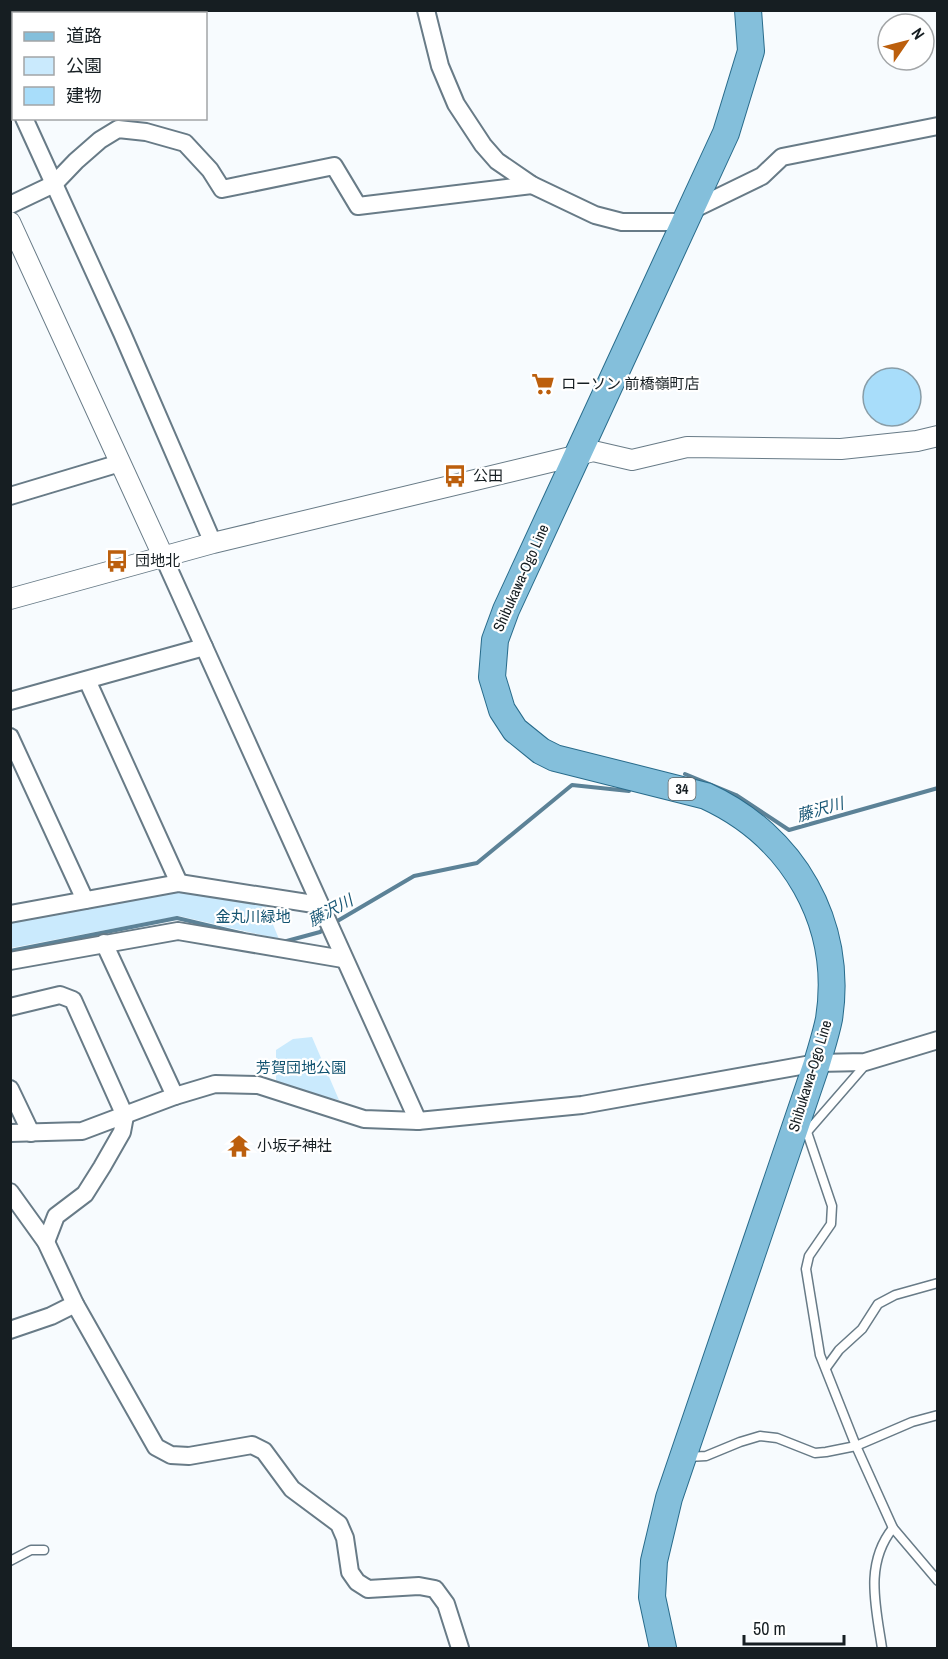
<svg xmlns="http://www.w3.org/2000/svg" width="948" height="1659" viewBox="0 0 948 1659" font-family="'Archivo Narrow','Noto Sans JP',sans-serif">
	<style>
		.green { fill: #caeafd }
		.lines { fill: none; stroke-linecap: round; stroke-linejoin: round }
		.stream { stroke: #5c8297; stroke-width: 4 }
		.building { fill: #a8ddfa; stroke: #889da8; stroke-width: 1.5 }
		.service-casing { stroke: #687b87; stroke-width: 11 }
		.minor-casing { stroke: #687b87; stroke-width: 20 }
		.tertiary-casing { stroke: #687b87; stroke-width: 22 }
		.primary-casing { stroke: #286b8b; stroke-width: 28 }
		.service { stroke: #fff; stroke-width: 8 }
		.minor { stroke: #fff; stroke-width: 16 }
		.tertiary { stroke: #fff; stroke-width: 20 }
		.primary { stroke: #84bfdb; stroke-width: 26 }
		.labels { text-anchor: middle; stroke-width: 4.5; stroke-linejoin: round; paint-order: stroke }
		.shield { fill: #fff; stroke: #5c6264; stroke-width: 1.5 }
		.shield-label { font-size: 14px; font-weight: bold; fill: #161e22 }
		.poi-label { font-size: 15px; fill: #161e22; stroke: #fff; text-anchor: start }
		.street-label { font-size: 15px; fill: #161e22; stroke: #fff }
		.park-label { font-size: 15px; fill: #125370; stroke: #fff }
		.water-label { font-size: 16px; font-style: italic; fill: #1a5876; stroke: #fff }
	</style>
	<rect width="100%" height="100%" fill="#f7fbfe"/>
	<g class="green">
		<path d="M178 889 264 903 279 939 179 916 11 948V920Z"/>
		<path d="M312 1037 339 1100 276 1086V1050L293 1039Z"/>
	</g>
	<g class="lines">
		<g class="stream">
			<path d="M685 774 736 795 789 830 938 788"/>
			<path d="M334 923 414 876 477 863 572 785 629 791"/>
			<path d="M283 942 320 932 327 927"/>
			<path d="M10 951 177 918 244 934"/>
		</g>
	</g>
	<circle class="building" cx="892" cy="397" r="29"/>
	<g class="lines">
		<g class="service-casing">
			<g id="service">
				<path d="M803 1131 807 1132 867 1063"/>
				<path d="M807 1132 832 1206 831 1224 809 1256 806 1269 820 1355 856 1446 893 1528 938 1581"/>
				<path d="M826 1368 839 1350 862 1329 878 1304 895 1295 938 1283"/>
				<path d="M687 1457 706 1456 740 1442 760 1436 777 1438 815 1453 826 1452 856 1446 912 1422 938 1415"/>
				<path d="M10 1561 31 1550H44"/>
				<path d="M882 1648C876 1607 864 1564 893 1528"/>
			</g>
		</g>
		<g class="minor-casing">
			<g id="minor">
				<path d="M426 10 440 66 456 104 483 145 497 161 532 185 595 215 622 222H683"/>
				<path d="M10 41 14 48"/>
				<path d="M24 118 122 333 213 543"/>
				<path d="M10 205 54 184 76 161 100 140 118 129 146 132 185 143 210 170 222 189 334 166 358 206 532 185"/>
				<path d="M690 211 762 176 782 157 938 126"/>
				<path d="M10 496 120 463"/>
				<path d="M163 556 418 1121"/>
				<path d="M87 680 179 883"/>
				<path d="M10 701 204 647"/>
				<path d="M10 737 85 900"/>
				<path d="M10 914 179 883 320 905"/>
				<path d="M104 943 175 1096"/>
				<path d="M10 961 178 931 343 959"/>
				<path d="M10 1007 60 995 73 1000 125 1116 122 1132 102 1167 85 1194 56 1216 46 1242"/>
				<path d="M10 1089 31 1133"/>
				<path d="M10 1133 82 1131 175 1096 215 1084 258 1085 364 1119 418 1121 582 1105 817 1063 865 1062 938 1040"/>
				<path d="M10 1192 46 1242 75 1304 156 1447 171 1455 189 1456 252 1445 264 1451 292 1489 339 1524 345 1538 350 1572 357 1582 368 1589 419 1586 435 1589 446 1604 460 1648"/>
				<path d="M10 1330 51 1316 75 1304"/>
			</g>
		</g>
		<g class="tertiary-casing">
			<g id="tertiary">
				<path d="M10 222 163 556"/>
				<path d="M10 599 213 543 575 456 593 451 632 460 687 447 841 449 917 441 938 436"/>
			</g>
		</g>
		<g class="primary-casing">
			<path id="primary" d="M663 1648 652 1597 654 1561 669 1498 817 1063C821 1049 826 1034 829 1019 844 923 793 836 706 796L555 758 541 751 515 730 502 710 492 677 495 640 506 610 726 133 751 51 748 10"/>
		</g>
		<use href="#service" class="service"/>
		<use href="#minor" class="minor"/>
		<use href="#tertiary" class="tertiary"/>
		<use href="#primary" class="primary"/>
	</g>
	<defs>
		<g id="supermarket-bare" transform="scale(1.8)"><path d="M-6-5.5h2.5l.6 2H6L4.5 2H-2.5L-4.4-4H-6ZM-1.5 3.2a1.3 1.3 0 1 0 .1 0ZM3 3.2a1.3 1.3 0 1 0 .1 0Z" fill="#bc5f0d" stroke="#fff" stroke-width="2.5" paint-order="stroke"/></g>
		<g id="bus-bare" transform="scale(1.8)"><path d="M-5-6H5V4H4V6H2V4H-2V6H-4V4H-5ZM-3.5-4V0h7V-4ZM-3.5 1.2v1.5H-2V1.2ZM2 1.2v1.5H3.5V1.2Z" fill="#bc5f0d" stroke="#fff" stroke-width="2.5" paint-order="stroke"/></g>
		<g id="temple-bare" transform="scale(1.8)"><path d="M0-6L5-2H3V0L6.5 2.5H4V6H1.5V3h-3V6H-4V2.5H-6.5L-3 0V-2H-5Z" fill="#bc5f0d" stroke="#fff" stroke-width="2.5" paint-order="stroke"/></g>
	</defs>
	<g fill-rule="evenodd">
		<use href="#supermarket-bare" x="543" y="384"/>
		<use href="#bus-bare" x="455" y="476"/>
		<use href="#bus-bare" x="117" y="561"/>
		<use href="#temple-bare" x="239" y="1146"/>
	</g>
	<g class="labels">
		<rect class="shield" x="668.5" y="778" width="27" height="22" rx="4.5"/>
		<g class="shield-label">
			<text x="682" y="794">34</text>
		</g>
		<g class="poi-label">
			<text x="561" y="389">ローソン 前橋嶺町店</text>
			<text x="473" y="481">公田</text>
			<text x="135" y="566">団地北</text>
			<text x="257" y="1151">小坂子神社</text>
		</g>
		<g class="street-label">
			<text transform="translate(521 578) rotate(-66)" y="5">Shibukawa-Ogo Line</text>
			<text transform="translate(810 1076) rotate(-73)" y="5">Shibukawa-Ogo Line</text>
		</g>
		<g class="park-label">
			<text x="253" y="922">金丸川緑地</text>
			<text x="301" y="1073">芳賀団地公園</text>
		</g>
		<g class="water-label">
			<text transform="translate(820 809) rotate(-16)" y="6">藤沢川</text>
			<text transform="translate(330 910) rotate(-28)" y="6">藤沢川</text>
		</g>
	</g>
	<rect width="948" height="1659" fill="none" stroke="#161e22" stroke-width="24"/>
	<rect x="12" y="12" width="195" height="108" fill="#ffffff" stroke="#a2a5a7" stroke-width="1.5"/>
	<rect x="24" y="32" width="30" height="9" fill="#84bfdb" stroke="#a2a5a7" stroke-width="1.5"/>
	<text x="66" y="42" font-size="18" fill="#161e22">道路</text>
	<rect x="24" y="57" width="30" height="18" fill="#caeafd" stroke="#a2a5a7" stroke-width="1.5"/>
	<text x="66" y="72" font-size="18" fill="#161e22">公園</text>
	<rect x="24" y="87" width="30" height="18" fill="#a8ddfa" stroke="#a2a5a7" stroke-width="1.5"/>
	<text x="66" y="102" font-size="18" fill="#161e22">建物</text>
	<g transform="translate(906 42) rotate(55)"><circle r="28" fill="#ffffff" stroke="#a2a5a7" stroke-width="1.5"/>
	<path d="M0-4.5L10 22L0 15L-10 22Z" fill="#bc5f0d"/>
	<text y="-9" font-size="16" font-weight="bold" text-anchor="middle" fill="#161e22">N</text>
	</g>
	<path d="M744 1635v9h100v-9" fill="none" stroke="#161e22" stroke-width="3"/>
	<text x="753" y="1635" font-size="18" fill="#161e22" stroke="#ffffff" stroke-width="4.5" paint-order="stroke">50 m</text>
</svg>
